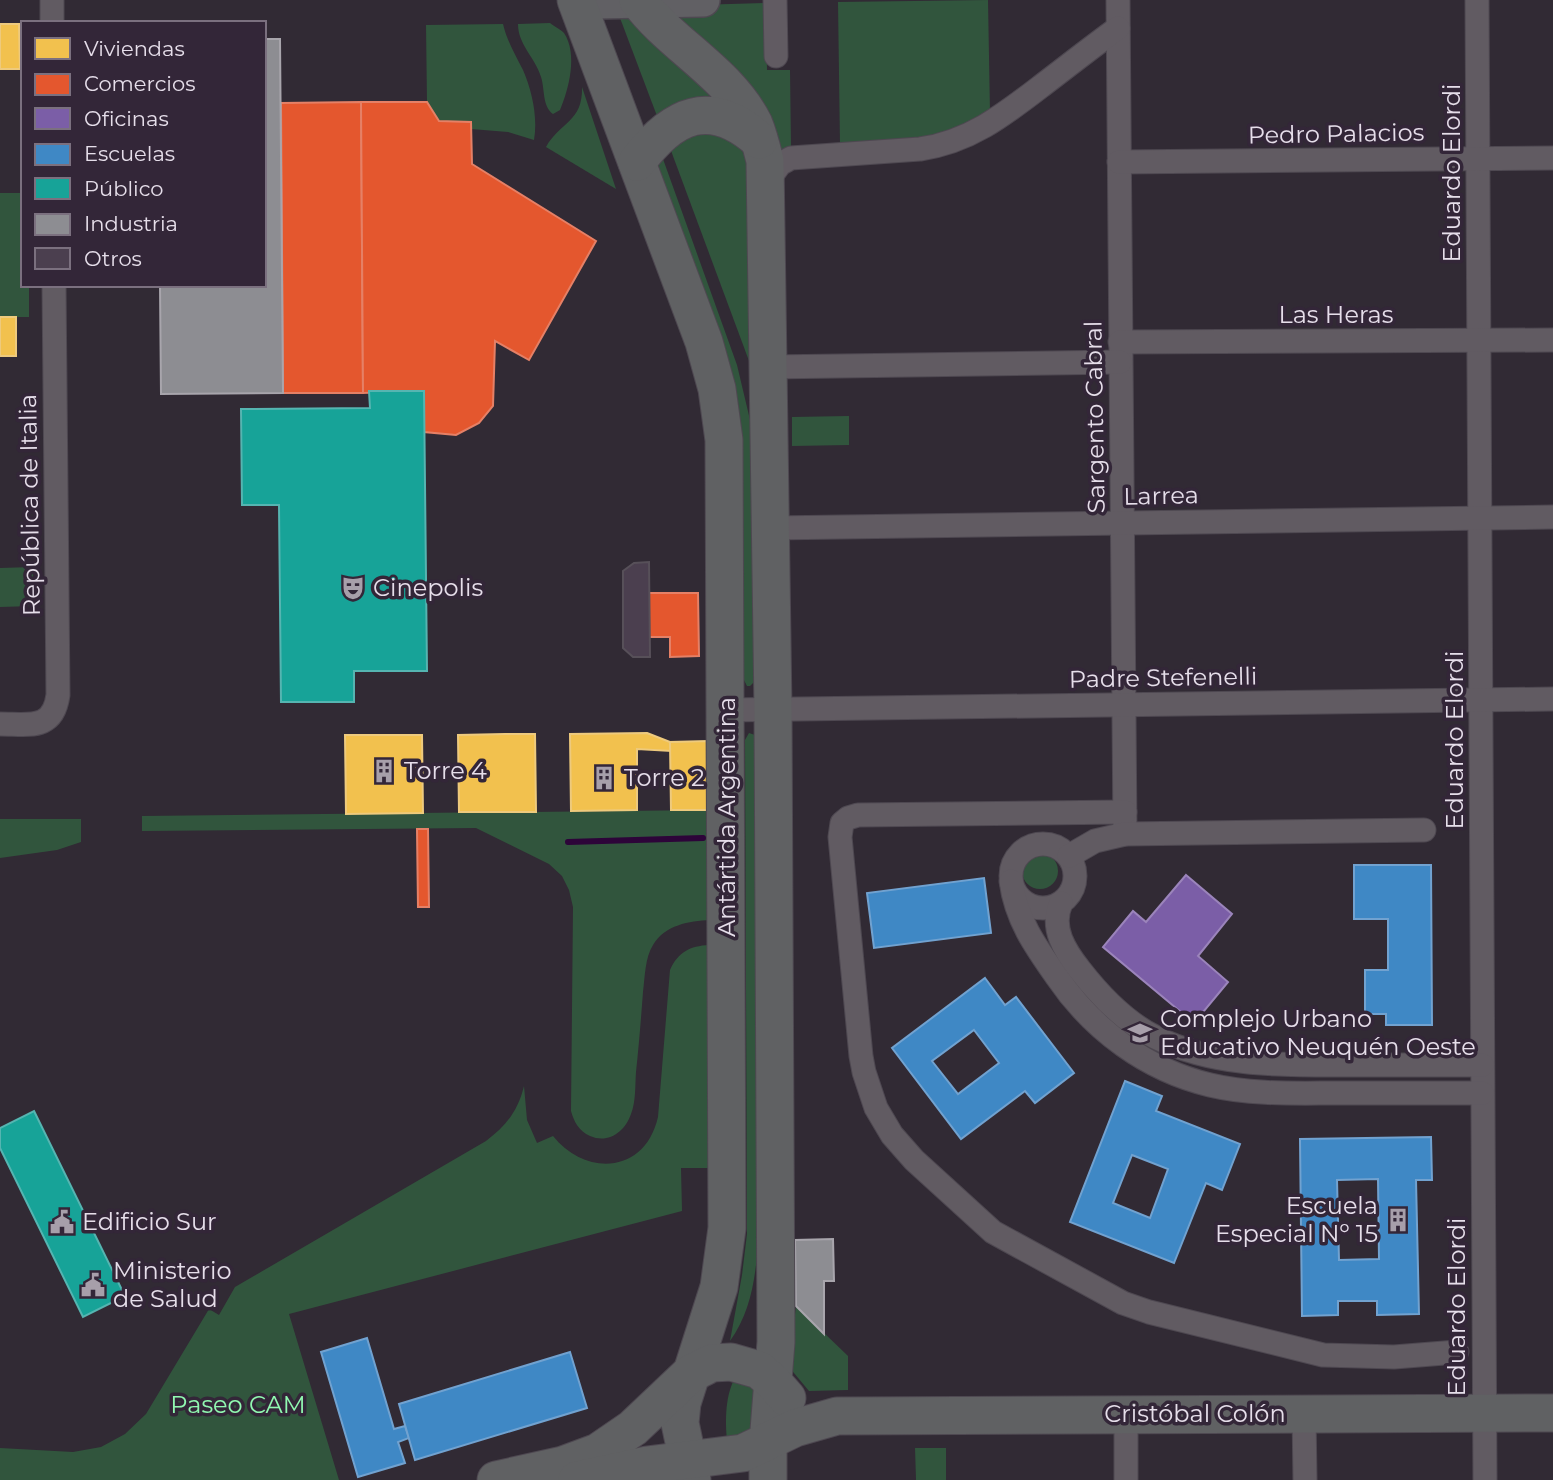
<svg xmlns="http://www.w3.org/2000/svg" width="1553" height="1480" viewBox="0 0 1553 1480" font-family="Montserrat,sans-serif">
	<style>
		.green { fill: #31553d }
		.homes { fill: #f2c14e; stroke: #eeca7d; stroke-width: 2 }
		.shops { fill: #e4572e; stroke: #e58066; stroke-width: 2 }
		.offices { fill: #7b5ea7; stroke: #9b84bb; stroke-width: 2 }
		.schools { fill: #3f88c5; stroke: #71a2d0; stroke-width: 2; fill-rule: evenodd }
		.public { fill: #17a398; stroke: #55b5b1; stroke-width: 2 }
		.industry { fill: #8d8d92; stroke: #a8a5ac; stroke-width: 2 }
		.lines { fill: none; stroke-linecap: round; stroke-linejoin: round }
		.stream { stroke: #2d0439; stroke-width: 6 }
		.building { fill: #4b3f4f; stroke: #575059; stroke-width: 2 }
		.street-casing { stroke: #4e4851; stroke-width: 25 }
		.secondary-casing { stroke: #4e4851; stroke-width: 36 }
		.primary-casing { stroke: #4e4851; stroke-width: 39 }
		.street { stroke: #615b62; stroke-width: 23 }
		.secondary { stroke: #616064; stroke-width: 33 }
		.primary { stroke: #606163; stroke-width: 37 }
		.labels { text-anchor: middle; stroke-width: 7; stroke-linejoin: round; paint-order: stroke }
		.street-label { font-size: 24px; fill: #e6deea; stroke: #332638 }
		.poi-label { font-size: 24px; fill: #e6deea; stroke: #332638; text-anchor: start }
		.park-label { font-size: 24px; fill: #91f9b1; stroke: #332638 }
	</style>
	<rect width="100%" height="100%" fill="#312a34"/>
	<g class="green">
		<path d="M988 0 990 113 963 127 930 137 840 145 838 2Z"/>
		<path d="M618 2 715 98 657 116 617 10Z"/>
		<path d="M766 3 767 70H790L791 148 779 152 663 6Z"/>
		<path d="M550 23C554 26 561 30 564 33 578 54 569 89 560 110L553 114C542 106 545 89 541 77 535 57 518 45 518 24Z"/>
		<path d="M503 24C507 41 515 54 523 70 532 91 538 117 534 140L508 132 471 129V122L439 121 427 102 426 25Z"/>
		<path d="M582 87 616 189 546 147C560 122 583 122 582 87Z"/>
		<path d="M710 134H718L746 147 765 404 670 148 692 136Z"/>
		<path d="M663 159 737 365 751 424 755 681 750 686H747L744 680 742 443 738 402 729 367 659 168 657 161Z"/>
		<path d="M0 193H23V285H29V317H0Z"/>
		<path d="M849 416V445L792 446V417Z"/>
		<path d="M33 567V606L0 607V568Z"/>
		<path d="M749 733 755 735 757 1256C754 1287 748 1316 730 1341L742 1275 747 1234 745 740Z"/>
		<path d="M709 810 710 920C689 921 665 925 653 945 645 958 645 976 643 992 641 1018 639 1045 636 1072 635 1085 636 1101 631 1114 625 1132 608 1144 590 1136 579 1131 574 1122 571 1111L573 907 569 890 562 876 549 864 476 828 142 831V816Z"/>
		<path d="M81 819V842L57 850 0 858V819Z"/>
		<circle cx="1040" cy="871" r="18"/>
		<path d="M709 945V1168H681L682 1211 289 1314 339 1480H0V1448L73 1452 101 1447 125 1434 146 1414 209 1309 219 1315 235 1287 486 1141C506 1126 518 1111 524 1086L527 1120 537 1143 553 1136C586 1177 645 1174 658 1117L670 970C678 952 690 946 709 945Z"/>
		<path d="M796 1306 848 1356V1390L809 1391 789 1367Z"/>
		<path d="M736 1376H753L760 1426 727 1441C725 1421 725 1394 736 1376Z"/>
		<path d="M915 1448H946V1480H916Z"/>
	</g>
	<g class="homes">
		<path d="M0 24H19L20 69H0Z"/>
		<rect x="0" y="317" width="16" height="39"/>
		<path d="M647 733 670 742 671 751 637 749V810L571 811 570 734Z"/>
		<path d="M505 734H535L536 812H459L458 735Z"/>
		<path d="M345 735H422L423 813 346 814Z"/>
		<path d="M708 741 709 810H671L670 742Z"/>
	</g>
	<g class="shops">
		<path d="M361 102 363 393H283L281 103Z"/>
		<path d="M361 102H427L439 121 471 122 472 164 596 241 529 360 495 341 493 406 479 423 456 435 424 432V391L363 393Z"/>
		<path d="M649 593H698L699 656 670 657V637H649Z"/>
		<path d="M417 829H428L429 907H418Z"/>
	</g>
	<path class="offices" d="M1186 875 1232 914 1198 956 1228 982 1194 1023 1103 947 1133 911 1146 922Z"/>
	<g class="schools">
		<path d="M1354 865H1431L1432 1025H1386V1014H1365V970H1388V919H1354Z"/>
		<path d="M984 878 991 933 874 948 867 893Z"/>
		<path d="M985 978 1005 1005 1016 997 1074 1073 1035 1103 1025 1091 961 1139 892 1048ZM974 1030 999 1063 958 1094 932 1061Z"/>
		<path d="M1125 1081 1162 1096 1156 1111 1240 1144 1222 1190 1206 1183 1174 1263 1070 1222ZM1132 1155 1168 1169 1150 1218 1113 1203Z"/>
		<path d="M1431 1137 1432 1180H1416L1419 1314 1377 1315V1301H1338V1315L1302 1316 1300 1139ZM1378 1179 1379 1259 1339 1260 1337 1180Z"/>
		<path d="M367 1338 394 1429 405 1426 409 1438 398 1442 405 1463 358 1477 321 1352Z"/>
		<path d="M570 1352 587 1408 415 1460 399 1404Z"/>
	</g>
	<g class="public">
		<path d="M369 391H424L427 671H354V702H281L279 505H242L241 409 370 408Z"/>
		<path d="M34 1111 125 1296 83 1317 0 1148V1128Z"/>
	</g>
	<g class="industry">
		<path d="M264 39H280L283 393 161 394 160 285H264Z"/>
		<path d="M833 1239 834 1281H824V1334L796 1306 795 1240Z"/>
	</g>
	<g class="lines">
		<path class="stream" d="M568 842 703 838"/>
	</g>
	<path class="building" d="M649 562 650 657H633L623 648V571L634 563Z"/>
	<g class="lines">
		<g class="street-casing">
			<g id="street">
				<path d="M52 0V23"/>
				<path d="M775 0 776 56"/>
				<path d="M1118 0 1125 834"/>
				<path d="M1477 0 1485 1480"/>
				<path d="M1119 162 1553 158"/>
				<path d="M767 182 780 164 791 158 920 149C970 142 1005 114 1044 84 1069 65 1093 46 1118 28"/>
				<path d="M1120 342 1553 340"/>
				<path d="M769 367 1120 362"/>
				<path d="M771 528 1553 517"/>
				<path d="M726 710 1553 699"/>
				<path d="M0 724C29 724 53 731 58 695L54 285"/>
				<path d="M1125 812 858 815 848 818 842 823 840 837 861 1056 864 1072 876 1108 892 1135 914 1160 993 1232 1123 1303 1149 1312 1323 1355 1394 1357 1457 1352"/>
				<circle cx="1043" cy="876" r="32"/>
				<path d="M1069 856 1095 841 1125 834 1424 830"/>
				<path d="M1011 881C1016 919 1035 946 1057 977 1093 1030 1147 1070 1210 1085 1252 1095 1296 1093 1338 1093 1386 1093 1434 1093 1482 1093"/>
				<path d="M1061 903C1050 928 1065 951 1080 970 1101 997 1125 1022 1155 1037 1215 1067 1284 1065 1349 1065 1393 1065 1438 1065 1482 1065"/>
				<path d="M1304 1414 1305 1480"/>
				<path d="M1126 1415V1480"/>
			</g>
		</g>
		<g class="secondary-casing">
			<path id="secondary" d="M588 0 594 2 703 0"/>
		</g>
		<g class="primary-casing">
			<g id="primary">
				<path d="M576 0 704 342 717 389 724 440 727 1228 719 1287 682 1403 680 1423 692 1480"/>
				<path d="M638 0C671 45 729 73 754 124 759 136 762 149 765 161L773 709 776 1342 768 1443V1480"/>
				<path d="M637 162C673 114 710 97 759 140"/>
				<path d="M496 1480 563 1465 598 1452 633 1428 690 1374 712 1363 731 1362 759 1370 773 1382 787 1398"/>
				<path d="M577 1480 647 1465 743 1453 795 1428 837 1416 1553 1413"/>
			</g>
		</g>
		<use href="#street" class="street"/>
		<use href="#secondary" class="secondary"/>
		<use href="#primary" class="primary"/>
	</g>
	<defs>
		<g id="theatre-bare" transform="scale(1.89)"><path d="M-5-5.5Q0-4 5-5.5V0Q5 5 0 6Q-5 5-5 0ZM-3.3-2.5H-1v1.5H-3.3ZM1-2.5H3.3v1.5H1ZM-2.8 1Q0 5.5 2.8 1Z" fill="#a79faa" stroke="#332638" stroke-width="2.5" paint-order="stroke"/></g>
		<g id="building-bare" transform="scale(1.89)"><path d="M-4-6H4V6H1V3H-1V6H-4ZM-2.5-4.3h1.7v1.8h-1.7ZM.8-4.3h1.7v1.8H.8ZM-2.5-1h1.7V.8h-1.7ZM.8-1h1.7V.8H.8Z" fill="#a79faa" stroke="#332638" stroke-width="2.5" paint-order="stroke"/></g>
		<g id="school-bare" transform="scale(1.89)"><path d="M0-5L7-2L0 1L-7-2ZM-4 1L0 2.5L4 1V4Q0 6-4 4Z" fill="#a79faa" stroke="#332638" stroke-width="2.5" paint-order="stroke"/></g>
		<g id="civic-bare" transform="scale(1.89)"><path d="M-.6-6.5H3V-4.5H.6V-3L4-1V1h2V6H-6V1h2V-1L-.6-3ZM-1.2 2.5V6h2.4V2.5Z" fill="#a79faa" stroke="#332638" stroke-width="2.5" paint-order="stroke"/></g>
	</defs>
	<g fill-rule="evenodd">
		<use href="#theatre-bare" x="353" y="588"/>
		<use href="#building-bare" x="384" y="771"/>
		<use href="#building-bare" x="604" y="778"/>
		<use href="#school-bare" x="1140" y="1033"/>
		<use href="#building-bare" x="1398" y="1220"/>
		<use href="#civic-bare" x="62" y="1222"/>
		<use href="#civic-bare" x="93" y="1285"/>
	</g>
	<g class="labels">
		<g class="street-label">
			<text transform="translate(1336 134) rotate(-1)" y="8">Pedro Palacios</text>
			<text transform="translate(1452 173) rotate(-90)" y="8">Eduardo Elordi</text>
			<text x="1336" y="323">Las Heras</text>
			<text transform="translate(1095 417) rotate(-91)" y="8">Sargento Cabral</text>
			<text transform="translate(1161 496) rotate(-1)" y="8">Larrea</text>
			<text transform="translate(30 505) rotate(-91)" y="8">República de Italia</text>
			<text transform="translate(1163 678) rotate(-1)" y="8">Padre Stefenelli</text>
			<text transform="translate(1455 740) rotate(-90)" y="8">Eduardo Elordi</text>
			<text transform="translate(727 817) rotate(-90)" y="8">Antártida Argentina</text>
			<text transform="translate(1457 1307) rotate(-90)" y="8">Eduardo Elordi</text>
			<text x="1195" y="1422">Cristóbal Colón</text>
		</g>
		<g class="poi-label">
			<text x="373" y="596">Cinepolis</text>
			<text x="404" y="779">Torre 4</text>
			<text x="624" y="786">Torre 2</text>
			<text x="1160" y="1027">Complejo Urbano<tspan x="1160" dy="28">Educativo Neuquén Oeste</tspan></text>
			<text x="1378" y="1214" text-anchor="end">Escuela<tspan x="1378" dy="28">Especial Nº 15</tspan></text>
			<text x="82" y="1230">Edificio Sur</text>
			<text x="113" y="1279">Ministerio<tspan x="113" dy="28">de Salud</tspan></text>
		</g>
		<g class="park-label">
			<text x="238" y="1413">Paseo CAM</text>
		</g>
	</g>
	<rect x="21" y="21" width="245" height="266" fill="#332638" stroke="#7b707f" stroke-width="2"/>
	<rect x="35" y="38" width="35" height="21" fill="#f2c14e" stroke="#7b707f" stroke-width="2"/>
	<text x="84" y="56" font-size="21" fill="#e6deea">Viviendas</text>
	<rect x="35" y="74" width="35" height="21" fill="#e4572e" stroke="#7b707f" stroke-width="2"/>
	<text x="84" y="91" font-size="21" fill="#e6deea">Comercios</text>
	<rect x="35" y="108" width="35" height="21" fill="#7b5ea7" stroke="#7b707f" stroke-width="2"/>
	<text x="84" y="126" font-size="21" fill="#e6deea">Oficinas</text>
	<rect x="35" y="144" width="35" height="21" fill="#3f88c5" stroke="#7b707f" stroke-width="2"/>
	<text x="84" y="161" font-size="21" fill="#e6deea">Escuelas</text>
	<rect x="35" y="178" width="35" height="21" fill="#17a398" stroke="#7b707f" stroke-width="2"/>
	<text x="84" y="196" font-size="21" fill="#e6deea">Público</text>
	<rect x="35" y="214" width="35" height="21" fill="#8d8d92" stroke="#7b707f" stroke-width="2"/>
	<text x="84" y="231" font-size="21" fill="#e6deea">Industria</text>
	<rect x="35" y="248" width="35" height="21" fill="#4b3f4f" stroke="#7b707f" stroke-width="2"/>
	<text x="84" y="266" font-size="21" fill="#e6deea">Otros</text>
</svg>
